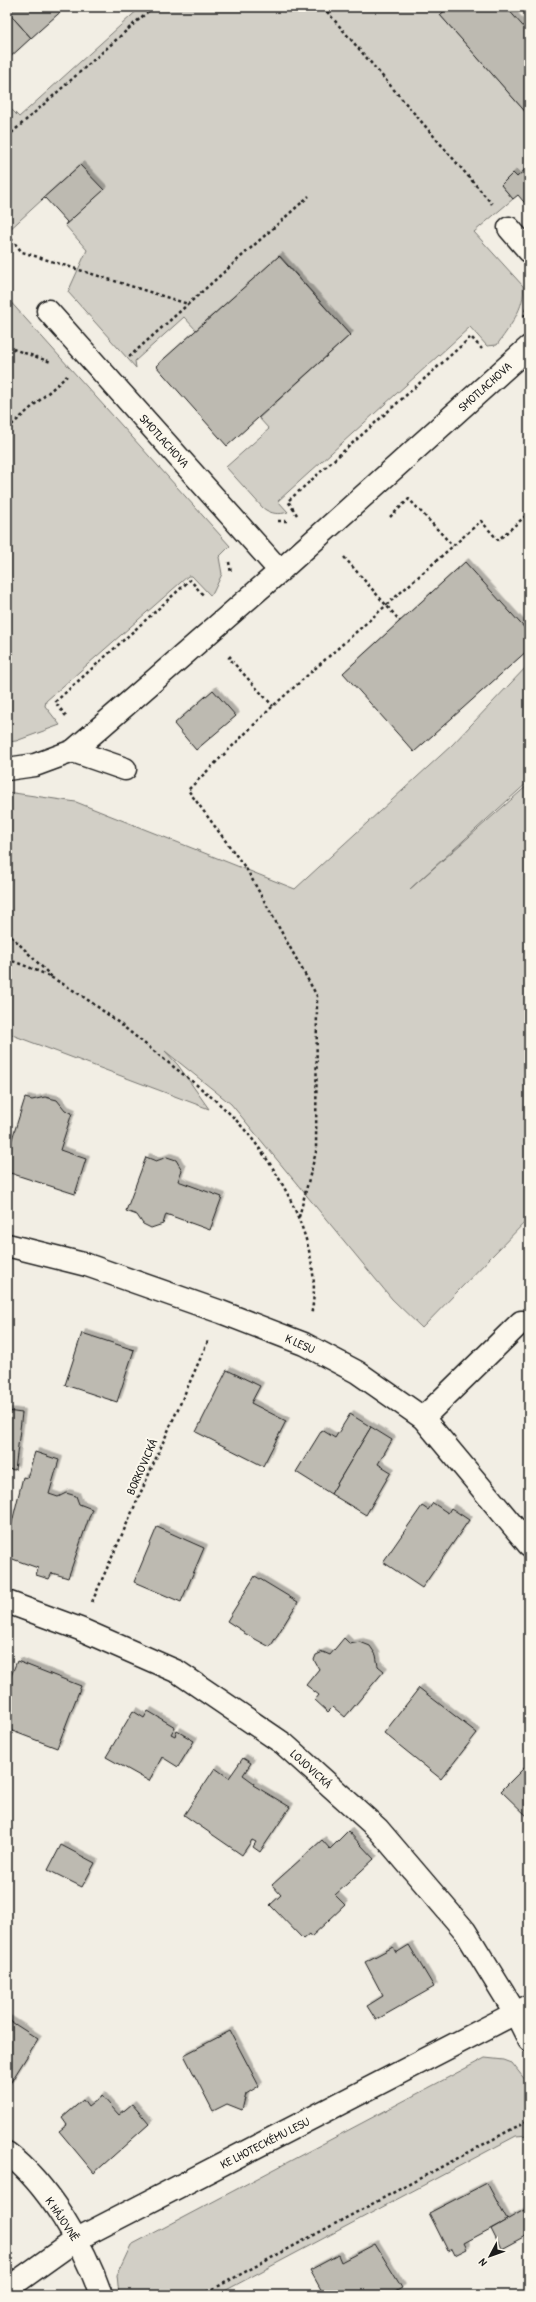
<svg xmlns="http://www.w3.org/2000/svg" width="536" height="2302" viewBox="0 0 536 2302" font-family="'Patrick Hand',sans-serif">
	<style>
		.green { fill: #d2cfc6; stroke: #777671 }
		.building { fill: #bdbab1; stroke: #1c1c1c; filter: url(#shadow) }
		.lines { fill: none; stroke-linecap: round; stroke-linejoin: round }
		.minor-casing { stroke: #1c1c1c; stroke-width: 25 }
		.path { stroke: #1c1c1c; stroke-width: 2.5; stroke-dasharray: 3 3; stroke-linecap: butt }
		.minor { stroke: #fbf7ec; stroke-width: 22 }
		.labels { text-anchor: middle; stroke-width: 4; stroke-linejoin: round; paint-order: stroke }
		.street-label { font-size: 12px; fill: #1c1c1c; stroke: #fbf7ec }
	</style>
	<defs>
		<filter id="shadow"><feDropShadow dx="3.5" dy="-3.5" stdDeviation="0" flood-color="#0004"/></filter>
	</defs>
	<rect width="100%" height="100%" fill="#f2eee4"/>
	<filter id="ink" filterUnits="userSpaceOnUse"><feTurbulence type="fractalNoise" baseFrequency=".025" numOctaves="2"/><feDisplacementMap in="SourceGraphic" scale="8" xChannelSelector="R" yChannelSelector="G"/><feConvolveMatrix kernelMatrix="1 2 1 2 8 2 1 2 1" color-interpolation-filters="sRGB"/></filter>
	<g filter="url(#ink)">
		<g class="green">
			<path d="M141 7H449L440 15 529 116V166L517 177 513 173 501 185 513 199 474 232 523 286C526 307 508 329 497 345L487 346 470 327 278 501 288 512C279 515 271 514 263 508L226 467 269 429 259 418 350 335 280 256 196 330 184 317 135 361 136 368 68 292 87 250 65 225 103 190 80 165 7 232V105L19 117Z"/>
			<path d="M7 298 230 546 219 557 222 574 213 593 210 595 192 576H188L46 701 45 706 60 725 16 741 7 742Z"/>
			<path d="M529 664V781L410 889 529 784V1218L422 1328 392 1299 231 1104 165 1051 178 1065 209 1109 7 1033V792L76 802 295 889 452 745Z"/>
			<path d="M485 2058 504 2060 512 2063 529 2085V2135L516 2136 217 2295H119L117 2275 131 2245Z"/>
		</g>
		<g class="building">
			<path d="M7 7H66L31 38 7 11Z"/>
			<path d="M449 7H506L529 33V116L440 15Z"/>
			<path d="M7 11 31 38 7 60Z"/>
			<path d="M80 165 104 190 65 225 67 222 45 198 41 200Z"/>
			<path d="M529 166V208L518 195 513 199 501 185 513 173 517 177Z"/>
			<path d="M279 256 350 335 227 446 156 366Z"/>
			<path d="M465 562 529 633V649L414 752 343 673Z"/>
			<path d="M213 690 236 716 196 750 174 724Z"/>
			<path d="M45 1097 57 1100 65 1110 72 1113 60 1150 86 1159 75 1194 7 1172V1155L25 1098 32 1100Z"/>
			<path d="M146 1157 156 1161 167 1157 176 1160 182 1170 178 1181 222 1197 210 1230 166 1214 163 1224 151 1228 143 1224 137 1215 126 1211Z"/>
			<path d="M82 1333 134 1350 117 1402 65 1385Z"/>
			<path d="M227 1370 260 1386 251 1403 286 1421 263 1466 196 1432Z"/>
			<path d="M7 1411 22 1413 15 1470 7 1469Z"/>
			<path d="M350 1414 371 1427 331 1494 296 1472 322 1430 335 1438Z"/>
			<path d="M371 1427 392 1440 378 1464 391 1472 366 1515 331 1494Z"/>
			<path d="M35 1452 59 1460 49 1494 58 1497 66 1493 76 1496 79 1504 92 1509 68 1578 52 1573 49 1579 36 1575 38 1568 7 1557V1543L23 1477 27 1478Z"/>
			<path d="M433 1503 448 1513 451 1508 469 1520 422 1588 383 1562 422 1506 428 1510Z"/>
			<path d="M157 1527 204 1548 181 1602 134 1582Z"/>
			<path d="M255 1576 298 1602 270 1647 244 1633V1632L227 1621Z"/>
			<path d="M344 1638 350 1644 360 1642 370 1646 376 1655 378 1666 384 1671 345 1717 333 1707 328 1712 315 1700 319 1695 306 1685 319 1669 314 1660 316 1655 323 1652 330 1655Z"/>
			<path d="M17 1661 81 1686 57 1748 7 1729V1686Z"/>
			<path d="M419 1688 477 1733 441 1779 384 1733Z"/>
			<path d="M133 1711 144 1718 148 1711 175 1727 171 1734 175 1736 177 1731 194 1741 178 1767 162 1757 149 1781 106 1757Z"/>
			<path d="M243 1758 251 1763 243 1775 254 1783 253 1785 290 1807 260 1852 253 1847 256 1842 252 1840 242 1855 184 1815 215 1768 229 1778Z"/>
			<path d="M529 1763V1818L501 1791Z"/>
			<path d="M348 1831 374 1859 335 1895 345 1905 311 1937 309 1934 303 1939 270 1905 281 1895 272 1885 322 1840 330 1849Z"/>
			<path d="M61 1845 95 1863 82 1887 48 1870Z"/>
			<path d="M409 1945 434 1987 376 2020 367 2006 383 1996 365 1962 393 1947 396 1953Z"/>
			<path d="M7 2019 38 2039 9 2085 7 2084Z"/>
			<path d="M230 2031 259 2086 246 2094 242 2110 227 2104 213 2111 184 2055Z"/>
			<path d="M102 2096 119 2115 132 2104 149 2124 94 2173 59 2131 67 2125 62 2118 83 2100 88 2107Z"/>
			<path d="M487 2183 507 2220 464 2243 467 2249 455 2255 452 2249 448 2251 429 2213Z"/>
			<path d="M524 2210 529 2221V2234L501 2249 491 2229Z"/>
			<path d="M375 2244 402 2288 390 2295H324L310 2270 338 2255 341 2262Z"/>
		</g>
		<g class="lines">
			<g class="minor-casing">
				<g id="minor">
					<path d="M509 228 529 251"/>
					<path d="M48 311 280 571"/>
					<path d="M73 751 125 769"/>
					<path d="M7 769 35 765 73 751 280 571 529 347"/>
					<path d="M7 1245 87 1265 221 1312 304 1344 357 1372 423 1418 529 1545"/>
					<path d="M423 1418 521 1322 529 1323"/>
					<path d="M7 1602 80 1629 178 1672 284 1744 378 1829 465 1931 516 2014 529 2040"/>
					<path d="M7 2153C48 2184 84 2246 101 2295"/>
					<path d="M7 2289 77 2239 529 2006"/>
				</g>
			</g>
			<g class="path">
				<path d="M323 7 492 204"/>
				<path d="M7 137 153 7"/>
				<path d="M7 234 22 252 188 304"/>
				<path d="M526 280 529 289"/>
				<path d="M524 317 529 300"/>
				<path d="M7 347 51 362"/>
				<path d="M129 357 309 196"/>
				<path d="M7 429 67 376"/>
				<path d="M297 515 288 501 471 337 482 349"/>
				<path d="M390 517 409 499 453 546"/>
				<path d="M278 521H288"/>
				<path d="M344 557 400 621"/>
				<path d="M229 562 231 573"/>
				<path d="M231 656 229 658 273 706"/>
				<path d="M66 716 55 702 190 580 204 596"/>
				<path d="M7 932 52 977"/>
				<path d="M7 959C23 965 40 971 54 979 89 998 119 1023 150 1048 179 1072 210 1093 236 1120 279 1166 326 1250 311 1315"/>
				<path d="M299 1217 316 1152 317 996 247 870 188 790 273 706 481 521 498 540 529 513"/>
				<path d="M92 1602 209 1339"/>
				<path d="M202 2295 529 2120"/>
			</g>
			<use href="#minor" class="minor"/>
		</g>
	</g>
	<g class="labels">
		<g class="street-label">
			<text transform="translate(485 387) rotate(-42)" y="4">SMOTLACHOVA</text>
			<text transform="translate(164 441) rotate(48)" y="4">SMOTLACHOVA</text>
			<text transform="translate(300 1344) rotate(24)" y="4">K LESU</text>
			<text transform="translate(142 1467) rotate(-66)" y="4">BORKOVICKÁ</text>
			<text transform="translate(311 1769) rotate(42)" y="4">LOJOVICKÁ</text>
			<text transform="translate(265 2143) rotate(-27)" y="4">KE LHOTECKÉMU LESU</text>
			<text transform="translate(62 2219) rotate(56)" y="4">K HÁJOVNĚ</text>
		</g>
	</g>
	<rect width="536" height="2302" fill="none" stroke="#fbf7ec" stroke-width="24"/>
	<rect x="12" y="12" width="512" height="2278" fill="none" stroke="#1c1c1c" stroke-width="1.5" filter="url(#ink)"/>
	<g transform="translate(490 2256) rotate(229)" stroke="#fbf7ec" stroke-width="3" paint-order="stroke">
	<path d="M0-3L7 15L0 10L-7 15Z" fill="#1c1c1c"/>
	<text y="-6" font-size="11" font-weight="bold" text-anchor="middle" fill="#1c1c1c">N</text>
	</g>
</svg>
